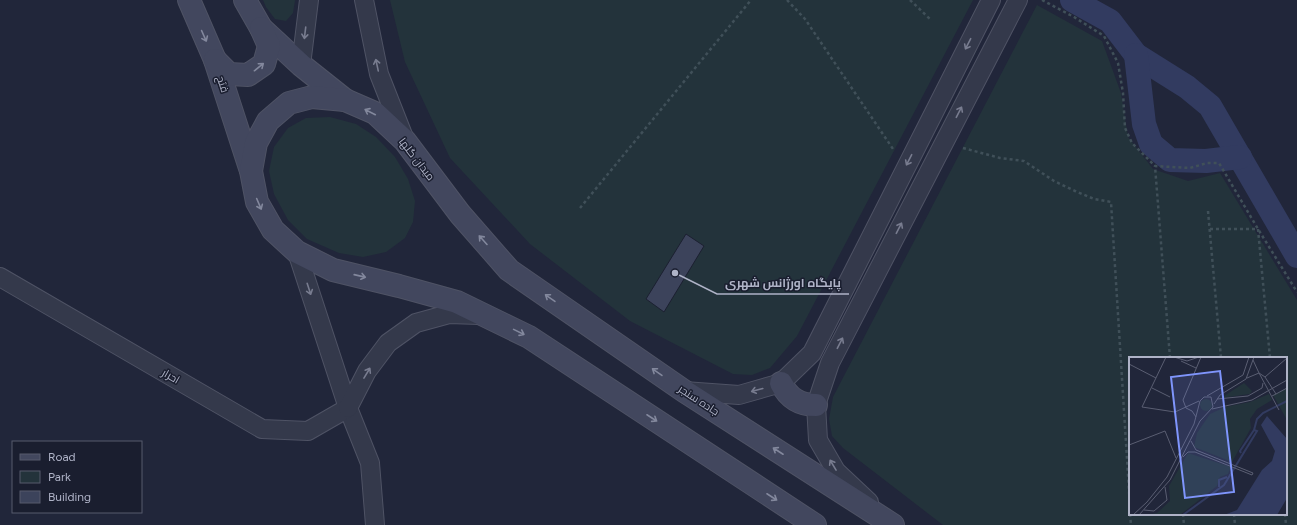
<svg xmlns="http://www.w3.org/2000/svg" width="1297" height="525" viewBox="0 0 1297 525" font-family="Figtree,Cairo,sans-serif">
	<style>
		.green { fill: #23333b; fill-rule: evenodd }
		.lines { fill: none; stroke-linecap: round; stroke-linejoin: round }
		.canal { stroke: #323b60; stroke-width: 24 }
		.building { fill: #3c435b; stroke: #1c2031 }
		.street-casing { stroke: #4f5365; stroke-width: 20 }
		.secondary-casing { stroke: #4f5365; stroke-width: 24 }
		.path { stroke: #405059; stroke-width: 2.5; stroke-dasharray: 3 3; stroke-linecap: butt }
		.street { stroke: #34394b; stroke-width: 18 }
		.secondary { stroke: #42475e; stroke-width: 22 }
		.oneway { stroke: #787c8f }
		.oneway2 { stroke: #83889d }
		.labels { text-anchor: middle; stroke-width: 3; stroke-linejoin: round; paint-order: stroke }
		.street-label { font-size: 11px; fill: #afb3c7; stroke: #1a1e2f }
		.inset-river { fill: none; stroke: #323b60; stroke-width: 2 }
		.inset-road { fill: none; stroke: #5a5e72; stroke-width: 1 }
		.view { fill: #7f95fc; fill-opacity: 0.15; stroke: #7f95fc; stroke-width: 2 }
		.inset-edge { fill: none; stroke: #afb3c7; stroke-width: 2 }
		.leader { fill: none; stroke: #afb3c7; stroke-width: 1.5 }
		.callout-dot { fill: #afb3c7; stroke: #1a1e2f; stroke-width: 1.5 }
		.callout-label { font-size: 12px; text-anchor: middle; font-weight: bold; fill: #afb3c7; stroke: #1a1e2f; stroke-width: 3; stroke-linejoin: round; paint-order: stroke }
	</style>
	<rect width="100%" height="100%" fill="#21263a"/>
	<g class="green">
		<path d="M263 0H295L293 13 286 21 275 19 266 7Z"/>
		<path d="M390 0H973L797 336 770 368 752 375 733 374 630 321 530 244 450 158 405 62Z"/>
		<path d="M1037 5 1102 41 1121 93 1128 137 1153 169 1188 181 1220 173 1297 300V525H943L843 448 832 436 829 419 833 397ZM1130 358H1286V514H1130Z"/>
		<path d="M330 117 356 124 376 137 395 157 408 179 415 201 413 222 405 238 386 252 363 257 339 253 307 239 288 220 274 194 269 171 274 147 288 128 306 118Z"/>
	</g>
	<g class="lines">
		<g class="canal">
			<path d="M1072 0 1110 21 1136 55 1187 87 1210 106 1297 256"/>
			<path d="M1136 55 1144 124 1151 144 1170 160 1206 161 1240 157"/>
		</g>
	</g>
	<path class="building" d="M686 234 704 246 664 312 646 299Z"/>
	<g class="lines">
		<g class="street-casing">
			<g id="street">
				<path d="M364 0 379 74 405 140"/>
				<path d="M301 65 309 0"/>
				<path d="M297 252 348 408 370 463 375 525"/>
				<path d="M0 277 262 429 308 431 348 408"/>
				<path d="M684 391 739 395 781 383 812 353 991 0"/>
				<path d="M348 408 367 371 388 343 416 323 449 314 479 315"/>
				<path d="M869 502 836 471 818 440 816 405 830 363 1018 0"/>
			</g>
		</g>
		<g class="secondary-casing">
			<g id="secondary">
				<path d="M189 0 215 60 250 168"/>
				<path d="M245 0 261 28 301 65 345 100"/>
				<path d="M215 60 229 74 248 75 264 64 269 46 261 28"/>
				<path d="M781 383C789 399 800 405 816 405"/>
				<path d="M815 525 529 337 457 302 399 286 333 270 297 252 273 230 257 202 251 171 256 143 268 121 289 103 312 97 345 100 375 113 405 141 460 214 509 270 684 391 893 525"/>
			</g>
		</g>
		<g class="path">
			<path d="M787 0 805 19 893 149"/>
			<path d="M910 0 931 20"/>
			<path d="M1042 0 1074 17 1104 36 1118 63 1123 93 1125 128 1132 143 1155 166"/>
			<path d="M963 148 1000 158 1024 161 1054 181 1075 191 1094 199 1111 202 1130 507"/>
			<path d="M580 208 751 0"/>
			<path d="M1208 211 1221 358"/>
			<path d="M1210 229H1258L1270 358"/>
			<path d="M1170 358 1155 166 1190 168 1207 163H1219L1258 229 1297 292"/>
			<path d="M1130 514 1131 525"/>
			<path d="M1183 514 1184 525"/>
			<path d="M1234 514 1235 525"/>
			<path d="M1285 514 1286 525"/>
		</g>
		<use href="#street" class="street"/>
		<use href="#secondary" class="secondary"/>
	</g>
	<defs><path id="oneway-shaft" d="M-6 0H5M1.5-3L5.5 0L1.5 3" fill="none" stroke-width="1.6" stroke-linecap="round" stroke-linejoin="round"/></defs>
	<g class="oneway">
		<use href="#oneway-shaft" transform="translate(305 33) rotate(97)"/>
		<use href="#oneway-shaft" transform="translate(968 44) rotate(117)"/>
		<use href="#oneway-shaft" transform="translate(377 65) rotate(-102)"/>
		<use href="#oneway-shaft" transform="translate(959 112) rotate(-63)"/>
		<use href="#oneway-shaft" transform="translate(909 160) rotate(117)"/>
		<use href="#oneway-shaft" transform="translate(899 228) rotate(-63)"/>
		<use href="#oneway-shaft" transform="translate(309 289) rotate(72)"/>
		<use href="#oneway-shaft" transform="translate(840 343) rotate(-63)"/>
		<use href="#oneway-shaft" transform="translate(367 373) rotate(-59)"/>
		<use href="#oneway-shaft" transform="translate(757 390) rotate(165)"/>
		<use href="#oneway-shaft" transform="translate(833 465) rotate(-121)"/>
	</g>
	<g class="oneway2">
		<use href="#oneway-shaft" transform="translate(204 36) rotate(66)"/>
		<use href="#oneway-shaft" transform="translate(259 67) rotate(-39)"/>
		<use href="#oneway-shaft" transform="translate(370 112) rotate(-153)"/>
		<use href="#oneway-shaft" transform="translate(259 204) rotate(67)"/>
		<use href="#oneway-shaft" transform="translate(483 240) rotate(-132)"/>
		<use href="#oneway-shaft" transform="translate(360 276) rotate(13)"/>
		<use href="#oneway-shaft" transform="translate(550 298) rotate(-145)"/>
		<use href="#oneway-shaft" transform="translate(519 332) rotate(26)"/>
		<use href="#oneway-shaft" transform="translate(657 372) rotate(-145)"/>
		<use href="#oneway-shaft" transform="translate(652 418) rotate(33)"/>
		<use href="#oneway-shaft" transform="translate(778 451) rotate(-147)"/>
		<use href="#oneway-shaft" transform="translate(772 497) rotate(33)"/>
	</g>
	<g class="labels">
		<g class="street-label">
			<text transform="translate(223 84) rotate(72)" y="4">فتح</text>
			<text transform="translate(417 159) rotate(52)" y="4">میدان گلها</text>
			<text transform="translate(171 376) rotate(30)" y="4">احرار</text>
			<text transform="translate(699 400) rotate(33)" y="4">جاده سنجر</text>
		</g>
	</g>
	<g transform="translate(1129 357)">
		<rect width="158" height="158" fill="#21263a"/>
		<path d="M115 26 123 34 121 37 92 41ZM158 31V63L144 38ZM140 37 143 43 128 52 121 62 122 71 103 105 65 90 68 76 81 57 96 50 121 45ZM71 48a6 6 0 1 1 12 0a6 6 0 1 1-12 0ZM59 96 102 110 99 117 91 120 88 129 51 158H19L28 156 41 144 40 129Z" fill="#23333b"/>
		<path d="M138 59 158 82V141L148 158H95L108 153 133 113 143 104 146 94 132 68Z" fill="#323b60"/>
		<path class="inset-river" d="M112 96 111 94 125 73M90 130V123L98 120M54 158 95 128 128 74 125 73 128 62 134 56 158 44"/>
		<path class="inset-road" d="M37 0 13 50 46 55 70 44M45 0 58 4 70 0M124 3 130 16 136 20 147 37 143 39M52 4 67 11M0 7 27 21M136 20 158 1M118 21 130 16 150 53M23 31 41 40M147 37 158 31M78 39 114 18 120 0M88 42 119 39 133 31 134 26M85 47 91 38 117 22 125 0M57 51 54 43 72 0M57 51 63 54 67 60M83 52 123 43 158 23M0 88 36 74 47 101M54 100 59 95H66L123 118 124 116 67 93 62 84M15 153 25 154 38 143 36 130M4 158 18 145 38 120 65 67 71 44 75 40H82L84 50 71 64 41 123 10 158"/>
		<path class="view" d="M91 14 105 135 56 141 42 20Z"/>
		<rect width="158" height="158" class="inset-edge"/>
	</g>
	<path class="leader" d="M675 273L717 294H849"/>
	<circle class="callout-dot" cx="675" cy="273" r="4"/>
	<g class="callout-label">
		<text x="783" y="287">پایگاه اورژانس شهری</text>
	</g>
	<rect x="12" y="441" width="130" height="72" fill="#1a1e2f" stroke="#565a6c"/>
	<rect x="20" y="454" width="20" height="6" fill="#42475e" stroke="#565a6c"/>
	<text x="48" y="461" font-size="12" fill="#afb3c7">Road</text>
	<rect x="20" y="471" width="20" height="12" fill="#23333b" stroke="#565a6c"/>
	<text x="48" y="481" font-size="12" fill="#afb3c7">Park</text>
	<rect x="20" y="491" width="20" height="12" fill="#3c435b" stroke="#565a6c"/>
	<text x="48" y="501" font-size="12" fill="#afb3c7">Building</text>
</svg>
